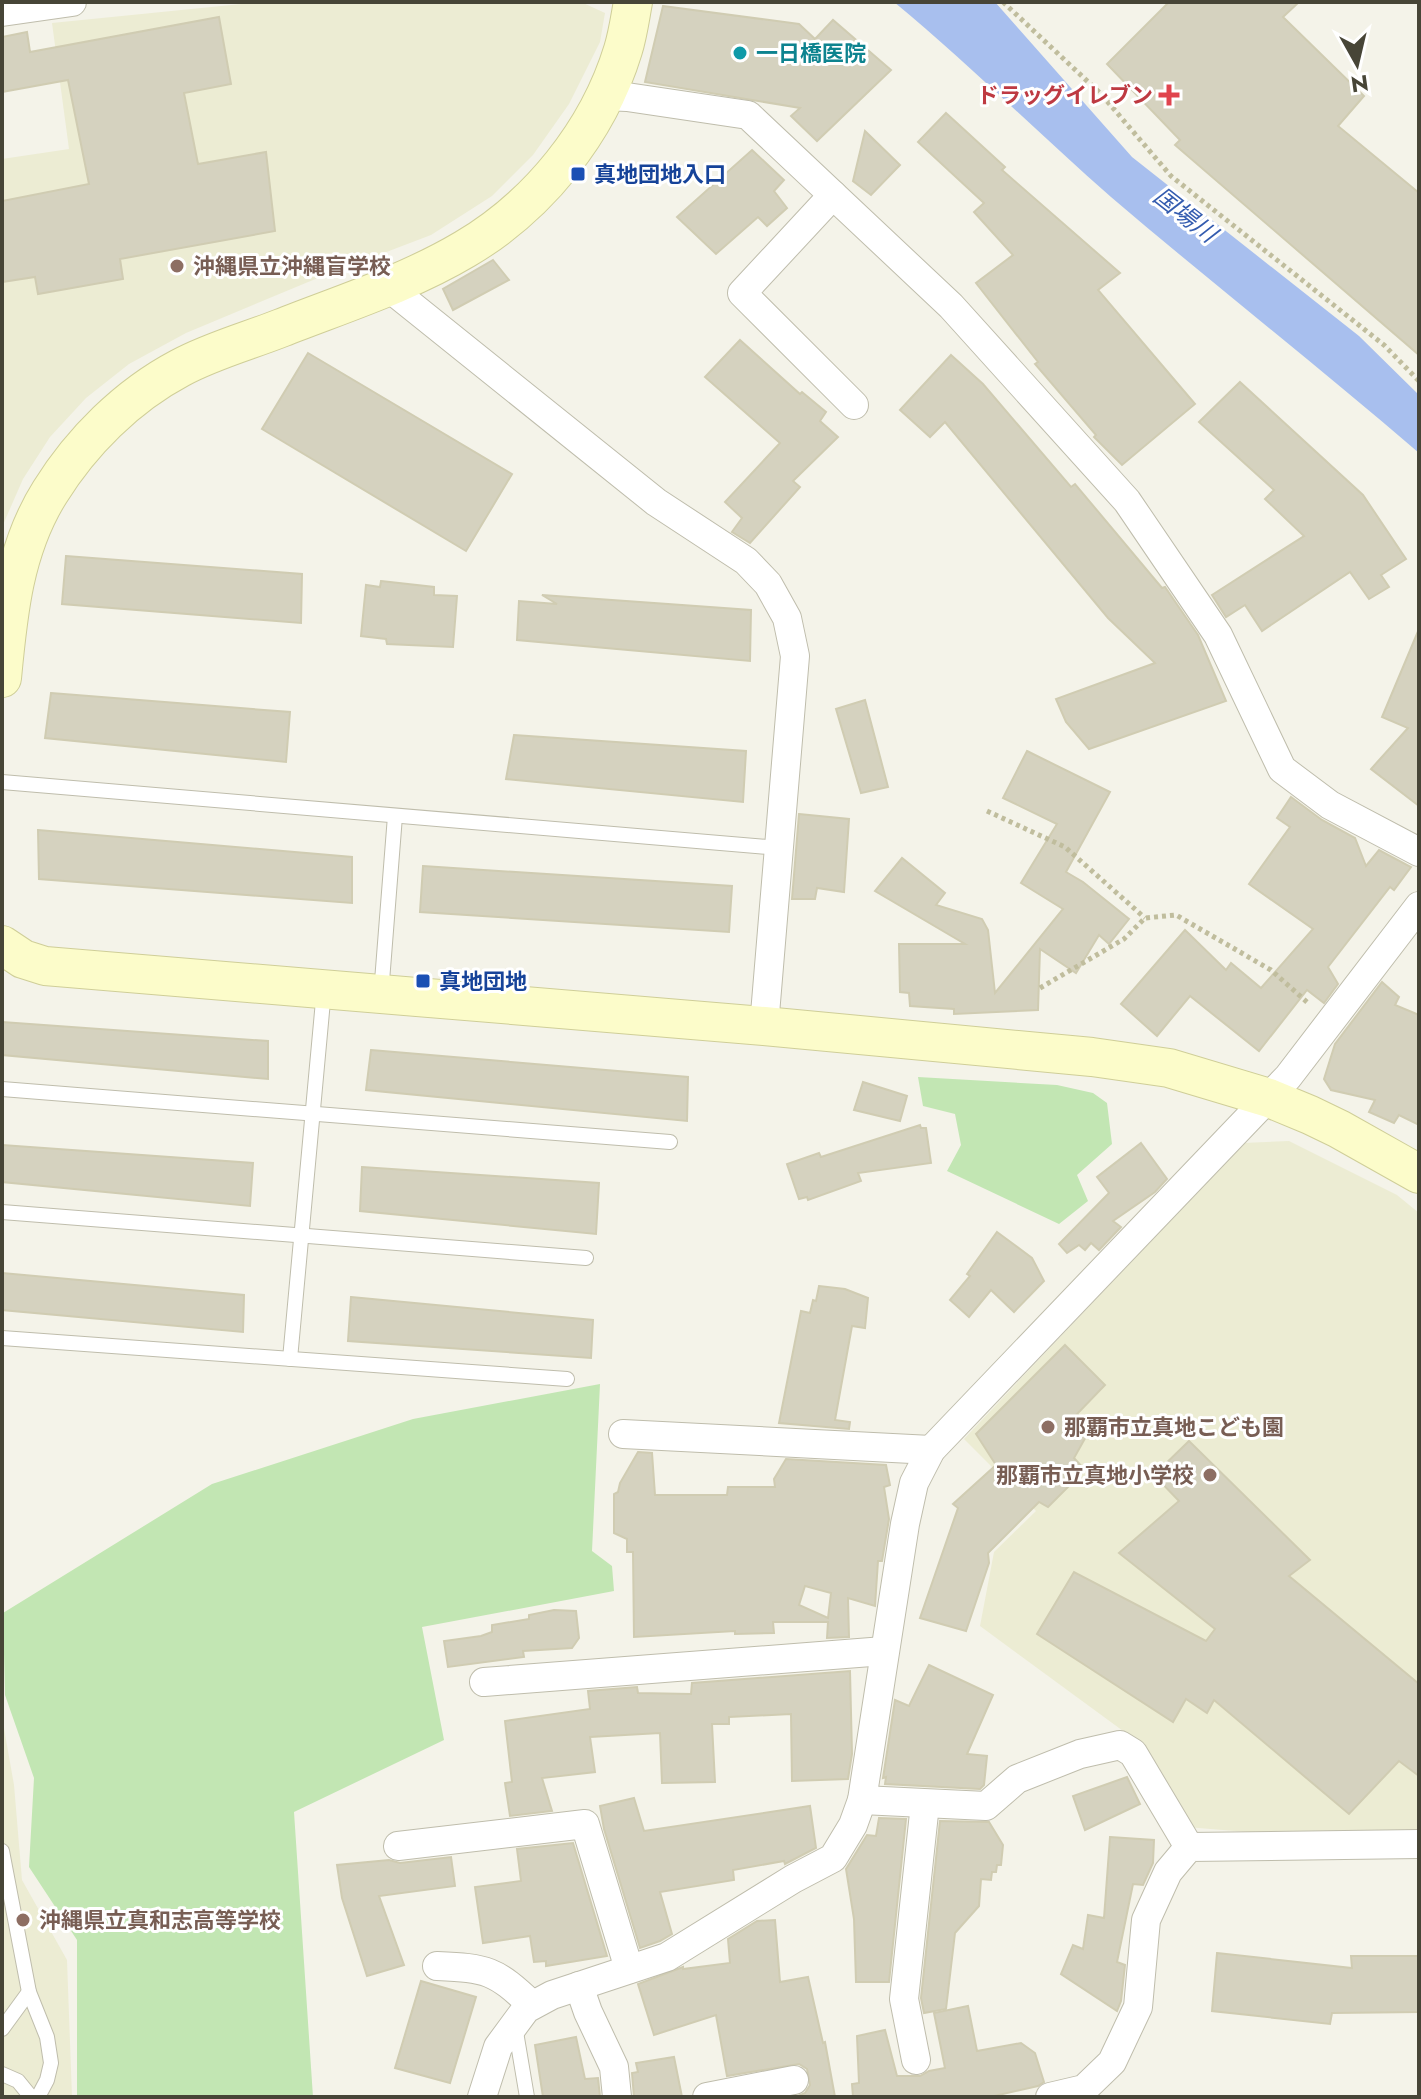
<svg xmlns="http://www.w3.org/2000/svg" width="1421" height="2099" viewBox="0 0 1421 2099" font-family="Jost,'Noto Sans JP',sans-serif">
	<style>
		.education { fill: #ececd3 }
		.green { fill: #c2e6b3 }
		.water { fill: #a8bfee }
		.building { fill: #d5d2bf; stroke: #d0ccb2; stroke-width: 2; fill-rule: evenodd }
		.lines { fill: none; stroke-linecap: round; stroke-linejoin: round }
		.lane-casing { stroke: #bfbdac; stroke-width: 16 }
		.street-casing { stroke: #bfbdac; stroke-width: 30 }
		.secondary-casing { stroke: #cfce98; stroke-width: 40 }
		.path { stroke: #c0bd9d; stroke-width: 5; stroke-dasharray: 4 4; stroke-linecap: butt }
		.lane { stroke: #fff; stroke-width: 14 }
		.street { stroke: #fff; stroke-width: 28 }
		.secondary { stroke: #fcfcca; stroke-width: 38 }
		.culture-dot { fill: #0f9aa8; stroke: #fff; stroke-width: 3 }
		.health-dot { fill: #e0444e; stroke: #fff; stroke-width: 3 }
		.transit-dot { fill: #1a4fb4; stroke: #fff; stroke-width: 3 }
		.education-dot { fill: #8d6e63; stroke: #fff; stroke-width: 3 }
		.labels { text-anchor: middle; stroke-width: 6; stroke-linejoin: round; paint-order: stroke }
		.culture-label { font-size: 22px; font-weight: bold; fill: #0d838f; stroke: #fff; text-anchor: start }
		.health-label { font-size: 22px; font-weight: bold; fill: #be3a42; stroke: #fff; text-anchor: end }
		.transit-label { font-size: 22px; font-weight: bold; fill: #164399; stroke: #fff; text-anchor: start }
		.education-label { font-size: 22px; font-weight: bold; fill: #785e54; stroke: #fff; text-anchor: start }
		.water-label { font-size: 24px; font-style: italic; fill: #345caf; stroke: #fff }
	</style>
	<rect width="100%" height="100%" fill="#f4f3e9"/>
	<g class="education">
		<path d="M260 2H581L605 13 600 42 569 104 533 155 492 196 431 235 313 280 186 333 129 364 86 398 50 437 23 479 2 527V159L69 149 52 23Z"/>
		<path d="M1289 1141 1397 1195 1419 1213V1834L1323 1838 1186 1827 1134 1739 980 1626 994 1552 1036 1511 964 1439 1243 1143Z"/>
		<path d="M2 1717 14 1785 22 1880 67 1960 72 2097H2Z"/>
	</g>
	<g class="green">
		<path d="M918 1077 1057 1085 1093 1093 1107 1103 1112 1144 1077 1175 1088 1201 1059 1224 947 1171 961 1145 955 1114 923 1106Z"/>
		<path d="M600 1384 592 1551 612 1566 614 1591 422 1627 444 1740 294 1812 313 2097H77V1940L29 1867 34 1778 5 1695 3 1613 212 1484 413 1419Z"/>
	</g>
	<path class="water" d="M894 2H995L1132 157 1359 336 1419 395V453C1318 366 1213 284 1111 197 1038 133 969 64 894 2Z"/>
	<g class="building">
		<path d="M1169 2H1299L1283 17 1364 96 1338 126 1419 193V355L1175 145 1180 140 1107 64Z"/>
		<path d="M663 6 799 24 815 39 833 20 891 70 817 141 791 116 800 108 645 82Z"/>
		<path d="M219 17 231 84 184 93 198 164 266 152 275 231 120 259 123 279 38 294 35 277 2 282V201L89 184 68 80 2 92V37L27 32 30 52Z"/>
		<path d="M946 113 1005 167 1002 170 1120 273 1098 290 1195 404 1122 465 1094 437 1096 435 1035 364 1038 362 976 283 1013 255 974 212 984 203 918 142Z"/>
		<path d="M865 131 900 165 871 195 853 181Z"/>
		<path d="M752 150 784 180 774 191 787 208 767 226 758 217 716 254 677 217Z"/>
		<path d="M493 260 509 280 453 310 443 289Z"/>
		<path d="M740 340 800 394 802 392 826 412 820 421 838 437 793 481 800 487 750 543 732 532 742 518 725 502 780 443 705 377Z"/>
		<path d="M308 353 512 474 466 551 262 429Z"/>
		<path d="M951 355 983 384 1071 487 1075 484 1162 588 1165 587 1198 635 1226 701 1089 749 1066 722 1056 699 1155 663 1108 618 945 422 930 437 900 410Z"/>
		<path d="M1240 382 1363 495 1406 559 1381 575 1389 587 1369 599 1350 572 1262 631 1245 605 1226 617 1212 595 1304 536 1265 499 1274 490 1199 422Z"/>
		<path d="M66 556 302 574 301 623 62 604Z"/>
		<path d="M381 581 434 587V595L457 596 453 647 387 644 386 639 361 636 366 585 380 587Z"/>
		<path d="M542 595 751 610 750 661 517 640 519 601 557 604Z"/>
		<path d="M1419 629V806L1371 769 1408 728 1382 717Z"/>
		<path d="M51 693 290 712 286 762 45 738Z"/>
		<path d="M865 700 888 787 861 793 836 709Z"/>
		<path d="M514 735 746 751 743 802 506 779Z"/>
		<path d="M1027 751 1110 792 1066 872 1083 882 1129 919 1109 944 1099 935 1076 973 1040 949 1038 1010 954 1014V1009L910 1006 909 993 900 992 899 944H965L875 891 902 858 945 893 936 905 982 919 988 930 995 993 1063 909 1021 883 1057 824 1003 798Z"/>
		<path d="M1291 797 1322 820 1355 838 1366 866 1379 850 1411 867 1394 890 1390 887 1328 967 1338 984 1324 1003 1307 990 1259 1051 1190 996 1157 1036 1121 1004 1185 930 1226 970 1231 963 1261 988 1313 929 1249 884 1290 827 1277 818Z"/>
		<path d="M799 814 849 819 844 892 817 888 815 899H792Z"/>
		<path d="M38 830 352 857V903L39 879Z"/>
		<path d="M423 866 732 886 729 932 420 912Z"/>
		<path d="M1382 982 1399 997 1395 1005 1419 1015V1125L1399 1115 1394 1123 1369 1112 1375 1100 1331 1090 1324 1079 1335 1044Z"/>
		<path d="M2 1022 268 1041V1079L2 1055Z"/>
		<path d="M371 1050 688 1077 687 1121 366 1090Z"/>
		<path d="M863 1082 907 1096 900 1121 854 1110Z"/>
		<path d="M920 1125 921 1128H926L931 1163 858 1173 861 1181 808 1200 807 1197 799 1199 787 1164 819 1153 821 1157Z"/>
		<path d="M1141 1143 1167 1179 1155 1192 1113 1221 1121 1227 1099 1250 1091 1243 1085 1250 1079 1245 1067 1253 1059 1244 1109 1193 1097 1177Z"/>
		<path d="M2 1145 253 1163 250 1206 2 1182Z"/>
		<path d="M362 1167 599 1183 596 1234 360 1211Z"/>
		<path d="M997 1232 1032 1258 1044 1281 1014 1312 991 1290 969 1317 950 1300 970 1276 967 1274Z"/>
		<path d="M2 1273 244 1295 243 1332 2 1310Z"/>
		<path d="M819 1286 845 1289 868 1298 865 1328 852 1326 835 1420 850 1422 849 1429 779 1423 801 1311 810 1313 813 1300 816 1301Z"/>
		<path d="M351 1297 593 1320 591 1358 348 1341Z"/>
		<path d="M1065 1345 1105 1385 1077 1414 1087 1424 1088 1433 1074 1458 1085 1470 1048 1507 1039 1502 988 1553 989 1563 966 1631 920 1618 958 1508 953 1504 996 1465 976 1434Z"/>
		<path d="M1189 1441 1310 1560 1289 1576 1419 1684V1776L1399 1761 1349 1814 1214 1700 1207 1713 1186 1699 1173 1722 1037 1634 1074 1572 1206 1641 1215 1629 1119 1553 1179 1501 1154 1475Z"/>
		<path d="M638 1452 652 1453 655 1495H727L728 1487H775L774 1479 786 1459 886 1465 890 1485 884 1487 889 1519 882 1561H878L875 1606 848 1598 849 1637 827 1638 828 1622H773L774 1633 735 1634V1631L634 1637 633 1552H627V1539L614 1533V1494L618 1492 620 1483ZM805 1586 831 1593 828 1618 799 1605Z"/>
		<path d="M554 1610 576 1611 579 1638 572 1648 523 1651 524 1657 448 1667 444 1641 481 1636 492 1632V1625L529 1619V1615Z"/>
		<path d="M929 1665 993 1695 967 1754 987 1756 984 1785 980 1789 885 1784 886 1777 883 1778 895 1700 909 1706Z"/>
		<path d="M850 1671 852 1754 848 1779 792 1781 791 1714 729 1717V1724H712L715 1782 662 1783 660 1733 590 1737 595 1772 542 1778 552 1811 510 1816 505 1783 512 1782 505 1721 590 1709 588 1691 637 1687 638 1693 691 1694 692 1683Z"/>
		<path d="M1127 1777 1140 1804 1085 1830 1073 1796Z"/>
		<path d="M634 1798 644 1831 810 1806 816 1848 785 1864 784 1861 733 1870 734 1880 660 1892 672 1934 660 1941 640 1948 604 1829 600 1806Z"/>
		<path d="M879 1818 906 1819 889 1982H856L854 1919 846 1869 867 1835 876 1836Z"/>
		<path d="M940 1821 989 1822 1003 1845 1001 1865H997L996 1872H992L991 1880 981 1879 979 1906 955 1933 946 2009 924 2013 921 1998Z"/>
		<path d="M1110 1837 1154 1840 1153 1863 1143 1885 1133 1884 1117 1962 1125 1965 1121 2001 1117 2011 1061 1974 1073 1945 1083 1949 1088 1915 1104 1918Z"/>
		<path d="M573 1843 607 1956 546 1966V1961L534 1962 530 1936 483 1943 475 1887 521 1881 517 1849Z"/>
		<path d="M451 1857 455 1886 379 1896 404 1965 367 1976 342 1898 337 1865 389 1860 400 1863Z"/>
		<path d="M775 1920 780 1982 808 1977 823 2043 825 2042 835 2097H796L805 2093 810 2085 807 2069 799 2064 727 2076 716 2015 654 2035 638 1984 683 1967V1969L730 1963 728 1939 757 1921Z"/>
		<path d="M1217 1953 1352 1968 1351 1956H1419V2012L1332 2013 1330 2024 1212 2011Z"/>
		<path d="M421 1981 476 1997 450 2083 395 2068Z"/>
		<path d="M968 2006 977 2051 1021 2043 1035 2053 1044 2082 1038 2086 990 2097H853L852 2084 859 2083 857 2036 885 2030 897 2076H920L929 2071 945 2068 934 2013Z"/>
		<path d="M576 2037 585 2079 598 2078 600 2097H543L535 2045Z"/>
		<path d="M674 2057 682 2097H634L632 2073 638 2072 636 2063Z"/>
	</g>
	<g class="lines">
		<g class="lane-casing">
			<g id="lane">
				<path d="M2 782 779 848"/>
				<path d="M381 994 395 816"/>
				<path d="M2 1089 670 1142"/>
				<path d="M2 1212 586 1258"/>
				<path d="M2 1338 567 1379"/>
				<path d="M290 1359 324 990"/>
				<path d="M2 1851 29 1992 47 2037 51 2063 47 2080 38 2097"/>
				<path d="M515 2026 527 2097"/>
				<path d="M2 2029 29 1992"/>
				<path d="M2 2074 18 2081 31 2097"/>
			</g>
		</g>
		<g class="street-casing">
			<g id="street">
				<path d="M2 12 72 2"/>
				<path d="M605 96 627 97 748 115 951 306 1127 501 1218 635 1282 769 1330 805 1419 852"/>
				<path d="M833 195 742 293 854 405"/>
				<path d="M387 286 656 502 746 561 768 584 787 618 795 656 764 1026"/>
				<path d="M623 1434 931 1450"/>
				<path d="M484 1682 884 1651"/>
				<path d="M862 1800 986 1806 1017 1779 1080 1754 1120 1745 1133 1753 1189 1847"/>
				<path d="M398 1846 585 1824 629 1969"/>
				<path d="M437 1966C487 1968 495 1970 532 2005"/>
				<path d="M579 1986 588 2012 614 2067 617 2097"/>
				<path d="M916 2060 904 1999 925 1804"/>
				<path d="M482 2097 498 2047 526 2009 552 1995 667 1957 793 1879 833 1858 853 1825 862 1800 905 1524 914 1483 931 1450 1288 1077 1419 906"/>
				<path d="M707 2097 794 2080"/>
				<path d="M1050 2097 1084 2089 1112 2062 1138 2007 1146 1920 1168 1872 1189 1847 1419 1844"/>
			</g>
		</g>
		<g class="secondary-casing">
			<g id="secondary">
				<path d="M2 678C8 614 14 549 50 492 81 442 127 396 180 368 211 351 248 341 281 328 342 304 408 283 465 249 538 206 598 132 623 50 628 34 630 18 633 2"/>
				<path d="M2 945 23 959 45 966 764 1026 1092 1057 1169 1068 1269 1098 1310 1115 1339 1129 1419 1174"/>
			</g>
		</g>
		<g class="path">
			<path d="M1003 2 1101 94 1171 176 1384 345 1419 381"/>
			<path d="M987 811 1065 847 1145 918"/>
			<path d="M1040 988 1124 939 1145 918 1176 915 1271 970 1308 1003"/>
		</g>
		<use href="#lane" class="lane"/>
		<use href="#street" class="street"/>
		<use href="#secondary" class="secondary"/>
	</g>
	<circle class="culture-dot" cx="740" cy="53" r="8"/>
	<path class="health-dot" d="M1165 83h8v8h8v8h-8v8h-8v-8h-8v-8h8z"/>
	<g class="transit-dot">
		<rect x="570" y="166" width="16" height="16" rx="4"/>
		<rect x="415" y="973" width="16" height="16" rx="4"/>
	</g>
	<g class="education-dot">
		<circle cx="177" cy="266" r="8"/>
		<circle cx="1048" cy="1427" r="8"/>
		<circle cx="1210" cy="1475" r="8"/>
		<circle cx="23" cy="1920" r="8"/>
	</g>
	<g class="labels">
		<g class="culture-label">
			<text x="756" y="61">一日橋医院</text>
		</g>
		<g class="health-label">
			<text x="1153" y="103">ドラッグイレブン</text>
		</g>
		<g class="transit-label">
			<text x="594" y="182">真地団地入口</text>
			<text x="439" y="989">真地団地</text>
		</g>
		<g class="education-label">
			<text x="193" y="274">沖縄県立沖縄盲学校</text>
			<text x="1064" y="1435">那覇市立真地こども園</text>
			<text x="1194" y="1483" text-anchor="end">那覇市立真地小学校</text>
			<text x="39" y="1928">沖縄県立真和志高等学校</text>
		</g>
		<g class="water-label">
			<text transform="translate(1185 215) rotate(38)" y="8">国場川</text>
		</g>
	</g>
	<rect width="1421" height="2099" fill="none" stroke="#474537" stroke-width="8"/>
	<g transform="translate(1357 64) rotate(172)" stroke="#ffffff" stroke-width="6" paint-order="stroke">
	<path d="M0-6L14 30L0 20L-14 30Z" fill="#474537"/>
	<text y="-12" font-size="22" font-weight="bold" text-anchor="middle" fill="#474537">N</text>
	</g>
</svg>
